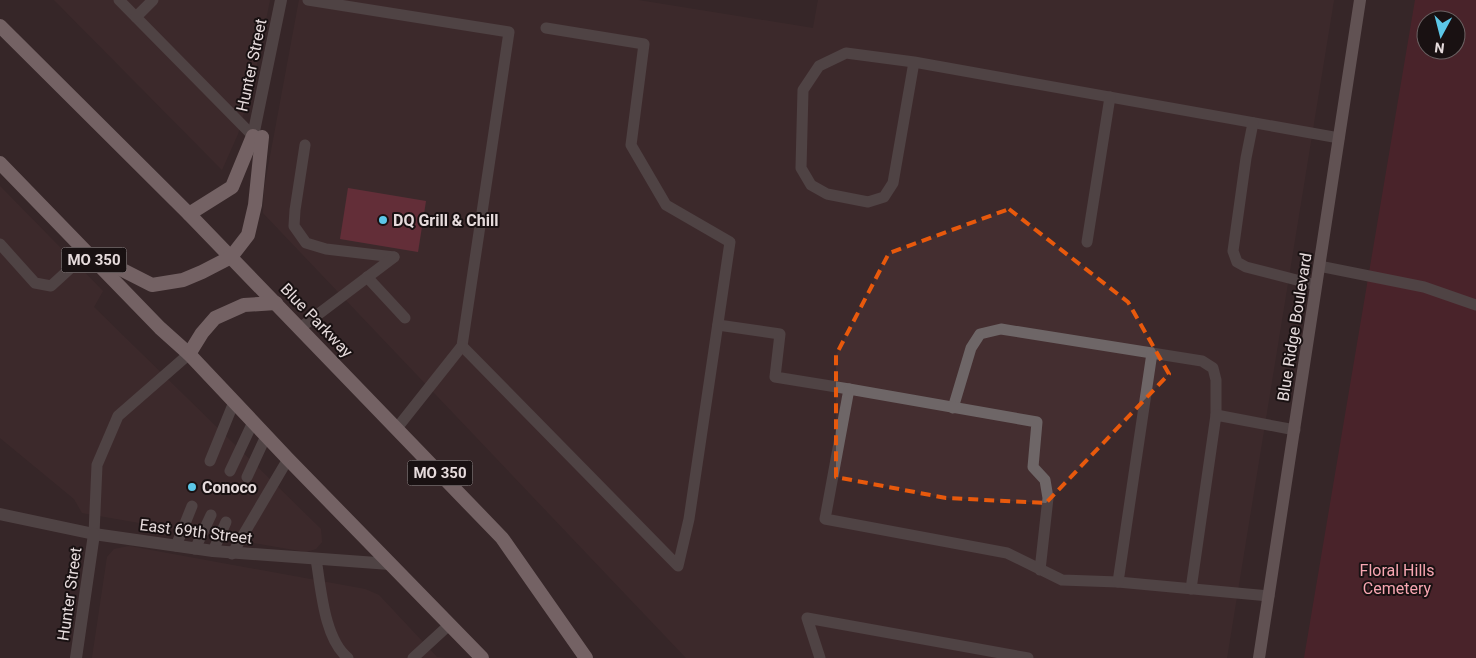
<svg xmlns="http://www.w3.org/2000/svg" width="1476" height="658" viewBox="0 0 1476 658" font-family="Roboto,sans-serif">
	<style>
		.built { fill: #442e30 }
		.green { fill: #61202d; fill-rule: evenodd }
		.building { fill: #99384c }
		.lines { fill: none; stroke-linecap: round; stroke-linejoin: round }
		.service { stroke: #6e6667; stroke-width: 11 }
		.minor { stroke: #6e6667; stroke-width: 12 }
		.secondary { stroke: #948788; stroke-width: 12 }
		.trunk { stroke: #beacae; stroke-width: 14 }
		.marked { fill: none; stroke: #e8590c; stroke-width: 4; stroke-dasharray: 10 6; stroke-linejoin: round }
		.poi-dot { fill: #5cc7e8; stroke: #191112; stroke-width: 2 }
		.labels { text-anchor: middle; stroke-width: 4; stroke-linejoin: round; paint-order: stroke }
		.shield { fill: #191112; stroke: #a89e9f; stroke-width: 1 }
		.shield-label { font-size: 15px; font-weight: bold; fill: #e6dbdc }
		.street-label { font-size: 16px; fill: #e6dbdc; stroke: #191112 }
		.poi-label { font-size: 16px; font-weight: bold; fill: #e6dbdc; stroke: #191112; text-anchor: start }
		.park-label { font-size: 16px; fill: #f7a6b1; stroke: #191112 }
	</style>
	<rect width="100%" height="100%" fill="#362628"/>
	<g class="built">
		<path d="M54 0H270L256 69 238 134 222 170Z"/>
		<path d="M299 0H638L813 28 818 0H1334L1227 658H686L263 213 264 189Z"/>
		<path d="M0 186 103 291 94 307 321 529 322 542 316 549 306 552 82 513 74 499 0 438Z"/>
		<path d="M129 546 365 589 379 595 437 657 447 658H92L107 557 114 549Z"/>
	</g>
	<path class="green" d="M1415 0H1476V658H1304ZM1426 20H1456V50H1426Z"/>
	<path class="building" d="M348 188 426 201 418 252 340 239Z"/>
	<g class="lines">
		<g class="service">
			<path d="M119 0 253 136"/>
			<path d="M308 0 509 32 462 346 397 428"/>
			<path d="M136 17 153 0"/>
			<path d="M914 62 893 183 884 197 868 202 827 194 811 185 801 168 803 90 819 66 846 53 914 62 1339 138"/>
			<path d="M1253 123 1246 158 1233 251 1237 262 1246 267 1316 285"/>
			<path d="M305 145 295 210 294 226 306 243 326 249 394 257"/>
			<path d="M1087 242 1110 97"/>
			<path d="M0 244 35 283 51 286 87 253"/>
			<path d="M1319 266 1424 287 1476 305"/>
			<path d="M367 277 405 318"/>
			<path d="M718 325 780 334 775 377 849 389"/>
			<path d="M300 328 394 257"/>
			<path d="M462 346 678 566 689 519 730 242 666 205 631 145 644 44 546 28"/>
			<path d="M953 408 971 348 980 334 1001 329 1202 361 1213 368 1216 380V415"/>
			<path d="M210 461 234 402"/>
			<path d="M230 471 253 422"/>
			<path d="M247 477 266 436"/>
			<path d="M94 534 97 465 118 416 189 354"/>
			<path d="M176 546 192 506"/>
			<path d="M195 549 211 515"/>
			<path d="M213 551 226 522"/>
			<path d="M232 554 288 459"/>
			<path d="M316 559C321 588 324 639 348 658"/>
			<path d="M1040 570 1048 498 1045 480 1033 467 1037 422 849 389 825 519 1007 553 1062 580 1118 582 1269 596"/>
			<path d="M1118 582 1152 353"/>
			<path d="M1191 589 1216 415 1295 430"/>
			<path d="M413 658 449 625"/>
			<path d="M820 658 807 618 1028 658"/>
		</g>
		<g class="minor">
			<path d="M253 136 281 0"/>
			<path d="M0 514 94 534 213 551 390 564"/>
			<path d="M76 658 94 534"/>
		</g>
		<path class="secondary" d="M1259 658 1360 0"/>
		<g class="trunk">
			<path d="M0 26 189 214 502 538 586 658"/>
			<path d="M0 163 160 328 189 354 288 459 482 658"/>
			<path d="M189 214 232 187 253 136"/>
			<path d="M97 257 152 285 183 280 202 272 231 257 248 235 255 205 262 137"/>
			<path d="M189 354 202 333 215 318 244 305 276 303"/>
		</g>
	</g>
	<path d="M0 0H1476V658H0ZM1009 209 1128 302 1169 374 1046 503 946 498 836 477V355L889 253Z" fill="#362628" fill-opacity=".55" fill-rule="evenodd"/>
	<path class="marked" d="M1009 209 1128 302 1169 374 1046 503 946 498 836 477V355L889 253Z"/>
	<g class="poi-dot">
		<circle cx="383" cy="220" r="5"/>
		<circle cx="192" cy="487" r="5"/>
	</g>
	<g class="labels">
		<g class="shield">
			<rect x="61.5" y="247.5" width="65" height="25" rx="4"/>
			<rect x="407.5" y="460.5" width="65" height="25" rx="4"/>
		</g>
		<g class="shield-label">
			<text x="94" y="265">MO 350</text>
			<text x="440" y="478">MO 350</text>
		</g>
		<g class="street-label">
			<text transform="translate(251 65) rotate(-78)" y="6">Hunter Street</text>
			<text transform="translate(317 320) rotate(46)" y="6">Blue Parkway</text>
			<text transform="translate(1294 327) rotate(-81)" y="6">Blue Ridge Boulevard</text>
			<text transform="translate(196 531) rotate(7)" y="6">East 69th Street</text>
			<text transform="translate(69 594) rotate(-82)" y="6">Hunter Street</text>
		</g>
		<g class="poi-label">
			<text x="393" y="226">DQ Grill &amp; Chill</text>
			<text x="202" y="493">Conoco</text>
		</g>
		<g class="park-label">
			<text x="1397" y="576">Floral Hills<tspan x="1397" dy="18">Cemetery</tspan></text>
		</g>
	</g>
	<g transform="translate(1441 35) rotate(187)"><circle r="24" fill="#191112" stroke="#6b6263"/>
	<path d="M0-4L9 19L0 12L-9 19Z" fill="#5cc7e8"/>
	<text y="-8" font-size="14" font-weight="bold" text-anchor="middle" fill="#e6dbdc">N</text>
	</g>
</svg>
